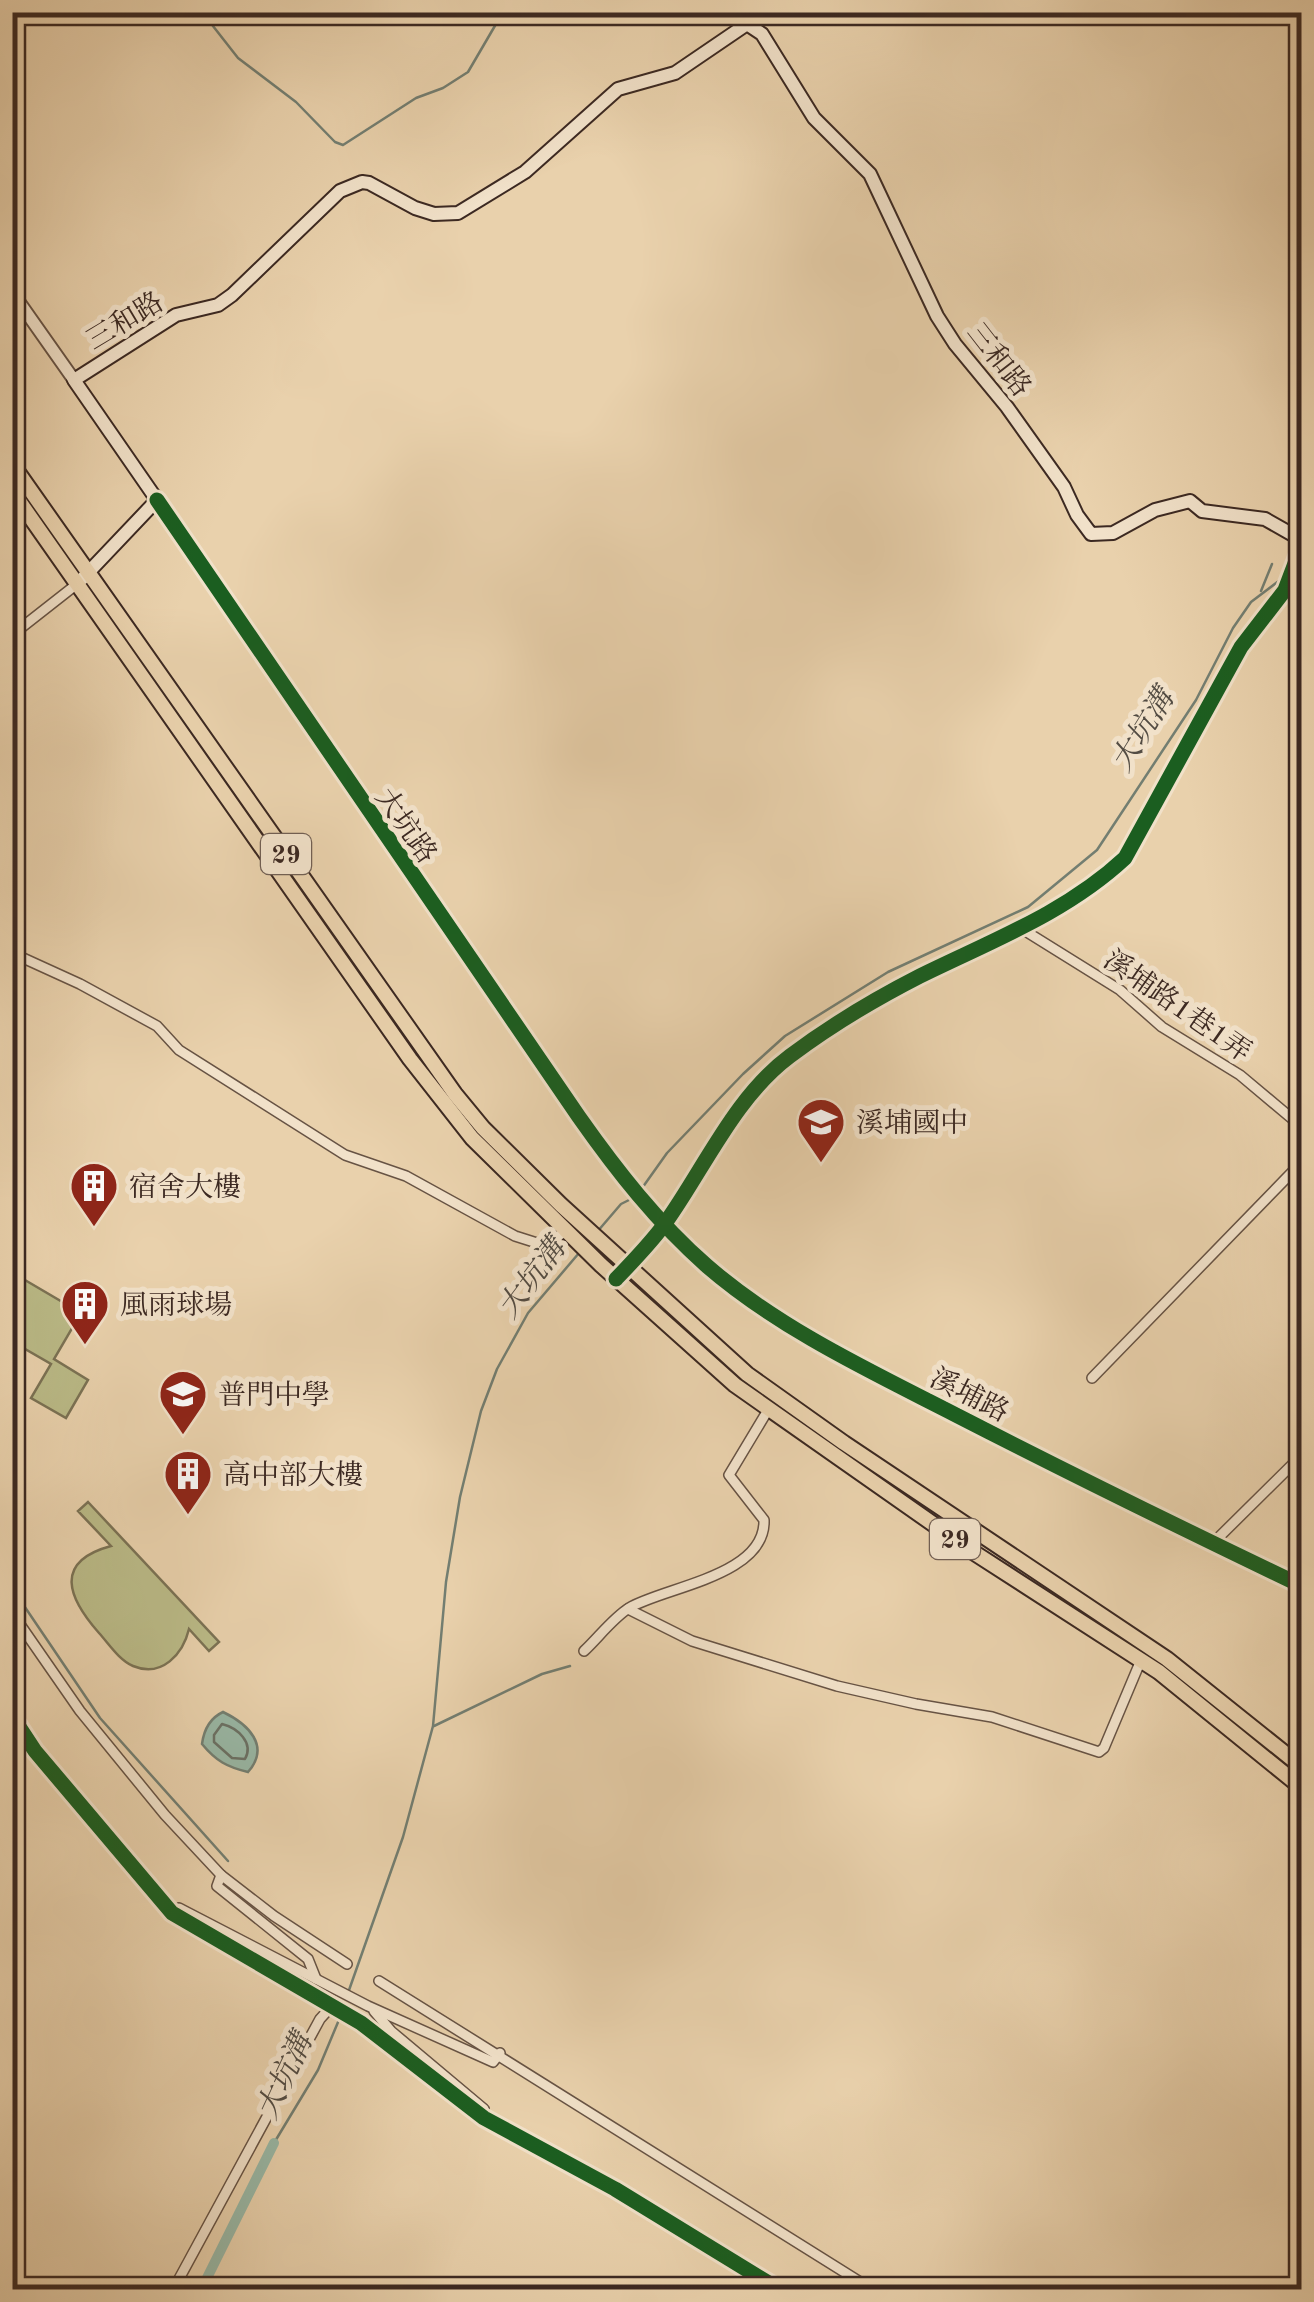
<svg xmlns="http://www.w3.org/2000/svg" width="1314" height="2302" viewBox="0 0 1314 2302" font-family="'Old Standard TT','Noto Serif TC',serif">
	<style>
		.green { fill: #baba87; stroke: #7b7254; stroke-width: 2.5 }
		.water { fill: #98b7a5; stroke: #737e71; stroke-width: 2.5 }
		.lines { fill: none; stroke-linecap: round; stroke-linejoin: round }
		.shore { stroke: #6a7064; stroke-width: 2.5 }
		.stream { stroke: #737e71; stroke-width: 2.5 }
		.canal { stroke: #98b7a5; stroke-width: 10 }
		.minor-casing { stroke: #675344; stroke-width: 12 }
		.tertiary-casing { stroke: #675344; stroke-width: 15 }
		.secondary-casing { stroke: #3c2922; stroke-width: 16 }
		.primary-casing { stroke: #3c2922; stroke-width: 18 }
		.minor { stroke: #f1e1c9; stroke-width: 9 }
		.tertiary { stroke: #f1e1c9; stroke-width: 11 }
		.secondary { stroke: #f1e1c9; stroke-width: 12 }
		.primary { stroke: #e9d1ac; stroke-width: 14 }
		.cycleway-casing { stroke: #f1e1c9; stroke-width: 21 }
		.cycleway { stroke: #1b5e20; stroke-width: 15 }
		.labels { text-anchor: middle; stroke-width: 10; stroke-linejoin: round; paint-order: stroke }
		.shield { fill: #f1e1c9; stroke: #726054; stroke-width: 2.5 }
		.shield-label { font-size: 25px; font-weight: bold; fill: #3c2922 }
		.street-label { font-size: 28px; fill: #3c2922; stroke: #f1e1c9 }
		.poi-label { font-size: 28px; fill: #3c2922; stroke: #f1e1c9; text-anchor: start }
		.water-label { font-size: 30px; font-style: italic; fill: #534c43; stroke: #f1e1c9 }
	</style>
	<rect width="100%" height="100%" fill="#e9d1ac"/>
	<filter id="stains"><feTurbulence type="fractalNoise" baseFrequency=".002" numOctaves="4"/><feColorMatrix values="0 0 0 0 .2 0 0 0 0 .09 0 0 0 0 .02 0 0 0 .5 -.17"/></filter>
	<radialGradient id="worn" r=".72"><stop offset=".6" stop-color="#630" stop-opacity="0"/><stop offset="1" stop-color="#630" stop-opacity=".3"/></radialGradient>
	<g class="green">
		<path d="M13 1273 81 1313 54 1359 88 1380 66 1418 31 1398 51 1364 13 1342Z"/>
		<path d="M88 1502 219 1642 209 1651 189 1629C183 1654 162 1678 133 1666 119 1660 109 1644 99 1633 69 1599 52 1562 111 1546L78 1511Z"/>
	</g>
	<path class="water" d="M223 1712C248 1724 271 1746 248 1772 227 1767 216 1761 202 1744 204 1729 210 1718 223 1712Z"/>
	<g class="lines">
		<path class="shore" d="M222 1724C238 1728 254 1743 245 1759L232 1758 214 1742V1735Z"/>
		<g class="stream">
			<path d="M202 12 238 58 296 102 335 142 343 145 416 98 443 88 468 72 503 12"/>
			<path d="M1294 514 1300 478 1296 451 1302 441"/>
			<path d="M1261 591 1272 564"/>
			<path d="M640 1191 667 1153 743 1074 785 1036 888 972 1028 907 1097 850 1196 700 1233 628 1251 602 1284 577"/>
			<path d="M597 1232 621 1204 635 1197"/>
			<path d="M12 1588 100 1718 228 1861"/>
			<path d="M434 1726 542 1674 570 1666"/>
			<path d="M348 1993 403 1837 433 1726 446 1582 460 1497 481 1411 497 1369 528 1313 579 1253"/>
			<path d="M274 2143 318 2070 341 2015"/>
		</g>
		<path class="canal" d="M201 2290 274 2143"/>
		<g class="minor-casing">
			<g id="minor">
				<path d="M12 635 77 584"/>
				<path d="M1022 929 1120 990 1162 1027 1240 1075 1302 1127"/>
				<path d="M12 953 80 984 157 1026 179 1050 345 1155 406 1176 515 1236 537 1243 550 1242 567 1230"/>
				<path d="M1092 1378 1302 1162"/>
				<path d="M1214 1542 1302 1455"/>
				<path d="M628 1609 692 1641 837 1686 916 1704 992 1717 1099 1752 1104 1748 1141 1660"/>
				<path d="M12 1613 80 1711 165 1815 221 1875 274 1916 347 1964"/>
				<path d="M584 1651C598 1638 613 1618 629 1608 664 1587 766 1576 764 1520L729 1475 768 1410"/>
				<path d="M12 1716 35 1751 172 1913 361 2023 484 2118 615 2189 780 2290"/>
				<path d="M221 1875 217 1886 308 1959 316 1979"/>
				<path d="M172 1913 179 1908 368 2006 493 2062 500 2053"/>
				<path d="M379 1981 873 2290"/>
				<path d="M374 2011 391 2031 484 2109V2118"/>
				<path d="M173 2290 320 2019 330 2008"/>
			</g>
		</g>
		<g class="tertiary-casing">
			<g id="tertiary">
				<path d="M12 292 74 380"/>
				<path d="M157 500 579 1117C617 1171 657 1222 707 1266 780 1329 870 1371 954 1414 1069 1473 1185 1530 1302 1586"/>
				<path d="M616 1279C633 1261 652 1242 666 1222 705 1167 735 1097 790 1056 830 1026 875 999 920 976 991 941 1066 913 1125 858L1241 647 1285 590 1302 545"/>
			</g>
		</g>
		<g class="secondary-casing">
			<path id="secondary" d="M82 579 157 500 74 380 176 315 218 305 232 295 340 191 362 182 369 183 415 208 434 214 458 213 525 172 618 89 675 73 747 24 762 34 814 118 870 174 937 316 955 344 1007 407 1064 487 1077 515 1091 534 1113 533 1155 510 1190 501 1202 511 1265 519 1302 540"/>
		</g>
		<g class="primary-casing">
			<g id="primary">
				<path d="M12 464 455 1094 483 1128 561 1205 747 1374 844 1443 1167 1659 1302 1767"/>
				<path d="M12 491 410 1059 472 1138 601 1265 735 1385 973 1552 1159 1672 1302 1788"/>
			</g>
		</g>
		<use href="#minor" class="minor"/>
		<use href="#tertiary" class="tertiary"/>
		<use href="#secondary" class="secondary"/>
		<use href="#primary" class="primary"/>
		<g class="cycleway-casing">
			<g id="cycleway">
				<path d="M157 500 579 1117C617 1171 657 1222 707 1266 780 1329 870 1371 954 1414 1069 1473 1185 1530 1302 1586"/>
				<path d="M616 1279C633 1261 652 1242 666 1222 705 1167 735 1097 790 1056 830 1026 875 999 920 976 991 941 1066 913 1125 858L1241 647 1285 590 1302 545"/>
				<path d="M12 1716 35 1751 172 1913 361 2023 484 2118 615 2189 780 2290"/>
			</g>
		</g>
		<use href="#cycleway" class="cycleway"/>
	</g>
	<defs>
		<g id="school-pin" transform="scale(2.5)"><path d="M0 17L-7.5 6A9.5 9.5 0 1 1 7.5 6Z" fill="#8f2418" stroke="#f1e1c9"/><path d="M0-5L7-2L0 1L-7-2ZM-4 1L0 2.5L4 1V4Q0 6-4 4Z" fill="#fff"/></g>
		<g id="building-pin" transform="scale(2.5)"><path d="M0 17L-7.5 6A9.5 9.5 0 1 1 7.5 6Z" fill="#8f2418" stroke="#f1e1c9"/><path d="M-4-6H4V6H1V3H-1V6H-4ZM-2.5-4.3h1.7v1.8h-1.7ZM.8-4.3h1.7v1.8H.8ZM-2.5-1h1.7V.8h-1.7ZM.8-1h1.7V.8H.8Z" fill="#fff"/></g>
	</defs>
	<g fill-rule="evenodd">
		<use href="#school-pin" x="821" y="1122"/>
		<use href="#building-pin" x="94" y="1186"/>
		<use href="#building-pin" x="85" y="1304"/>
		<use href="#school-pin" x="183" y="1394"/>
		<use href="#building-pin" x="188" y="1474"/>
	</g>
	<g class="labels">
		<g class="shield">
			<rect x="261" y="834" width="50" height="40" rx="8"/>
			<rect x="930" y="1519" width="50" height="40" rx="8"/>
		</g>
		<g class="shield-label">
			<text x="286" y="863">29</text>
			<text x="955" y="1548">29</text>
		</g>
		<g class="street-label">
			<text transform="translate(124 320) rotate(-31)" y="10">三和路</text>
			<text transform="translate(1000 359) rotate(52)" y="10">三和路</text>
			<text transform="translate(407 825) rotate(55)" y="10">大坑路</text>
			<text transform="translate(1178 1005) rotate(35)" y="10">溪埔路1巷1弄</text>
			<text transform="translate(970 1394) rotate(27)" y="10">溪埔路</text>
		</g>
		<g class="poi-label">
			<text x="856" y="1132">溪埔國中</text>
			<text x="129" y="1196">宿舍大樓</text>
			<text x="120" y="1314">風雨球場</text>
			<text x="218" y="1404">普門中學</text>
			<text x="223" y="1484">高中部大樓</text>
		</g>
		<g class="water-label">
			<text transform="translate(1142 730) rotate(-58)" y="10">大坑溝</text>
			<text transform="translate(531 1278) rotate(-53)" y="10">大坑溝</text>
			<text transform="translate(284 2076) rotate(-65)" y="10">大坑溝</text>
		</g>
	</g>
	<rect width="1314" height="2302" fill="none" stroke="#e9d1ac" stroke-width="50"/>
	<rect x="15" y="15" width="1284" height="2272" fill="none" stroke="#3c2922" stroke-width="5"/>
	<rect x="25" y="25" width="1264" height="2252" fill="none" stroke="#3c2922" stroke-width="2.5"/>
	<rect width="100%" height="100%" filter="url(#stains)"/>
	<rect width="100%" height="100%" fill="url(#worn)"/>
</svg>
